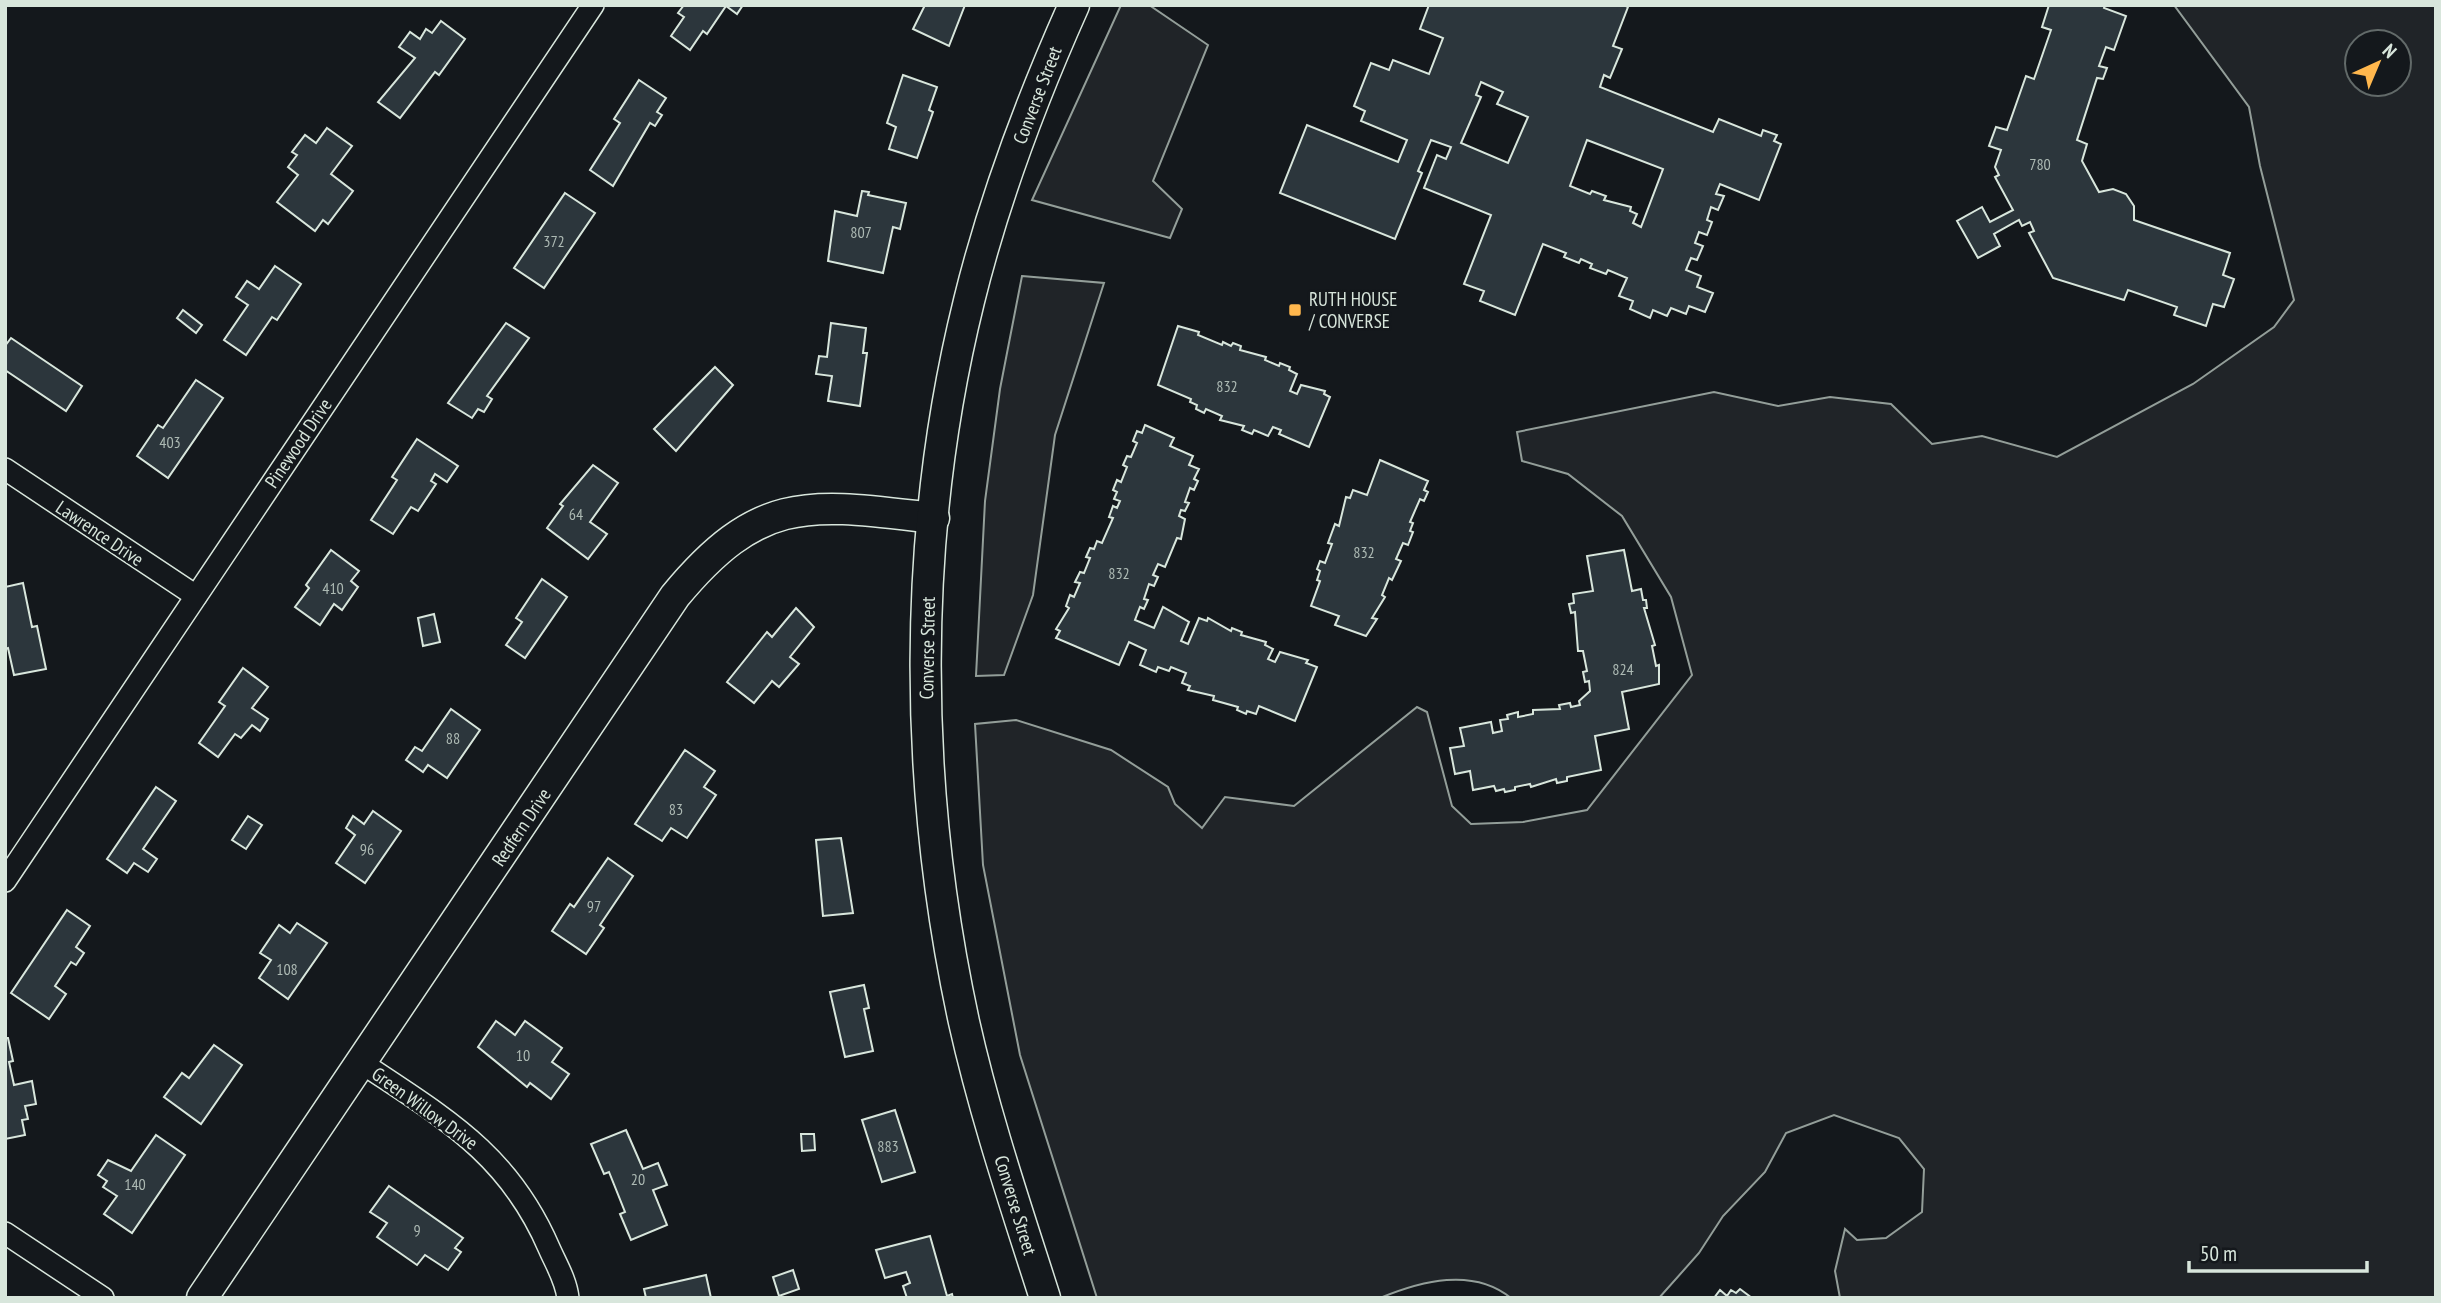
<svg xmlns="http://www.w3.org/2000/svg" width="2441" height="1303" viewBox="0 0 2441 1303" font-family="'PT Sans Narrow',sans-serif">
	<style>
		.green { fill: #202428; stroke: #939e99; stroke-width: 2; fill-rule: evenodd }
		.building { fill: #2c363c; stroke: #d8e6dc; stroke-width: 2; fill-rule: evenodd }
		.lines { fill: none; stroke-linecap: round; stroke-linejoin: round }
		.street-casing { stroke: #d8e6dc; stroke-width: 24 }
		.secondary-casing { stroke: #d8e6dc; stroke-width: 33 }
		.street { stroke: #14181c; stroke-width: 21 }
		.secondary { stroke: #14181c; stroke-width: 30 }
		.poi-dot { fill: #ffb74d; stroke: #14181c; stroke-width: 2.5 }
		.labels { text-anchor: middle; stroke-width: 5; stroke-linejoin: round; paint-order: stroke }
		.number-label { font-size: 16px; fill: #adbab4 }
		.street-label { font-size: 19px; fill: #d8e6dc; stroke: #14181c }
		.poi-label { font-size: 19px; fill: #d8e6dc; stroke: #14181c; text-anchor: start }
	</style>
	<rect width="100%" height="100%" fill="#14181c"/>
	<g class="green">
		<path d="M1121 5H1149L1208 45 1153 181 1182 209 1170 238 1032 200Z"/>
		<path d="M2174 5H2436V1298H1840L1835 1271 1845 1229 1857 1240 1886 1238 1922 1212 1924 1169 1899 1138 1834 1115 1786 1133 1765 1172 1723 1216 1699 1253 1659 1298H1511C1473 1267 1421 1281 1380 1298H1097L1020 1055 983 865 975 724 1016 720 1111 750 1168 787 1175 804 1202 828 1225 797 1294 806 1417 707 1427 712 1452 806 1471 824 1523 822 1587 810 1692 675 1671 597 1622 516 1568 474 1522 461 1517 432 1714 392 1778 406 1830 397 1891 404 1932 444 1982 436 2057 457 2193 384 2274 327 2294 300 2260 166 2249 107ZM2399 42V84H2357V42Z"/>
		<path d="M1022 276 1104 283 1055 435 1033 595 1004 675 976 676 985 501 1000 389Z"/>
	</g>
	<g class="building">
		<path d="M684 5H743L737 14 726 6 707 34 703 31 690 50 671 36 684 17 678 13Z"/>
		<path d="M925 5H965L949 46 913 29Z"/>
		<path d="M1429 5H1624L1628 7 1613 46 1622 49 1610 78 1604 75 1600 87 1713 132 1719 119 1761 136 1763 130 1777 135 1774 141 1781 144 1759 200 1720 184 1716 194 1724 196 1718 210 1711 207 1707 220 1712 222 1707 235 1699 232 1695 243 1703 246 1697 260 1691 258 1686 270 1701 276 1697 287 1713 293 1705 312 1689 306 1686 314 1671 308 1667 316 1653 310 1650 318 1630 309 1633 301 1619 296 1627 278 1608 270 1606 274 1590 268 1592 264 1581 259 1579 263 1564 257 1566 253 1543 244 1515 315 1480 301 1484 291 1464 284 1491 215 1424 188 1437 155 1446 159 1451 147 1431 140 1418 171 1422 173 1395 239 1280 193 1307 125 1398 162 1407 140 1361 121 1365 111 1354 106 1371 63 1389 70 1393 60 1429 74 1443 38 1420 29ZM1481 82 1503 92 1497 104 1528 117 1508 163 1461 143 1481 97 1476 95ZM1587 140 1663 169 1641 227 1633 223 1637 214 1630 211 1631 207 1604 200 1606 196 1592 191 1590 194 1570 186Z"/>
		<path d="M2049 5H2105L2104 8 2126 16 2114 50 2106 47 2099 66 2107 68 2103 79 2097 78 2077 140 2087 144 2082 161 2099 192 2113 189 2126 194 2134 206V220L2230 253 2223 275 2234 279 2224 307 2213 304 2206 326 2174 315 2177 307 2128 290 2124 300 2053 278 2029 233 2034 231 2030 222 2022 226 2019 220 1994 234 2000 246 1978 258 1957 221 1982 207 1990 222 2013 210 1995 177 1999 175 1995 167 2001 150 1989 146 1996 127 2007 130 2026 76 2034 79 2051 30 2042 27Z"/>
		<path d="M441 21 465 39 439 75 435 72 400 118 378 102 415 58 399 47 410 32 420 39 426 29 432 33Z"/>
		<path d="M903 75 937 87 929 110 933 112 917 158 889 149 896 127 887 123Z"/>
		<path d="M639 80 666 98 657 112 662 115 655 126 650 123 613 186 590 170 620 123 614 119Z"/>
		<path d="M327 128 352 146 331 174 353 191 328 224 323 220 315 231 277 202 298 175 288 167 297 155 292 152 305 135 316 143Z"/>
		<path d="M862 191 869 192 868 195 906 203 900 229 893 227 883 273 828 261 835 211 857 216Z"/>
		<path d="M565 193 595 213 544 288 514 268Z"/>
		<path d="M275 266 301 284 277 320 272 317 246 355 224 340 248 305 236 297 247 281 259 289Z"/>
		<path d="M183 310 202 325 196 333 177 318Z"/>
		<path d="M506 323 529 338 487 396 492 399 484 412 478 409 472 418 448 403Z"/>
		<path d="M831 323 866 328 863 353H867L860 406 828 401 832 376 816 374 819 356 827 357Z"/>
		<path d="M1178 326 1199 332 1198 335 1222 345 1223 342 1231 346 1233 343 1241 346 1240 350 1266 357 1265 360 1279 366 1280 363 1290 367 1289 370 1297 374 1290 391 1297 394 1301 385 1325 391 1324 394 1330 397 1309 447 1279 434 1281 430 1273 427 1268 436 1254 430 1252 434 1242 430 1244 426 1220 420 1222 416 1206 409 1204 413 1196 409 1197 405 1190 402 1191 399 1158 385Z"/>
		<path d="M11 338 82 386 66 411 5 370V346Z"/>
		<path d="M715 367 733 385 676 451 654 429Z"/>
		<path d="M196 380 223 398 168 478 137 456 158 425 163 428Z"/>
		<path d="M1145 425 1174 438 1170 446 1193 456 1189 465 1199 469 1194 479 1198 481 1194 490 1190 488 1185 502 1189 503 1185 511 1181 510 1179 516 1185 519 1181 539 1177 538 1165 567 1158 564 1153 575 1158 577 1154 586 1149 584 1144 599 1148 600 1144 609 1140 607 1135 620 1154 628 1163 607 1189 622 1181 641 1188 644 1199 618 1207 621 1208 618 1231 631 1232 628 1242 632 1241 635 1266 642 1265 645 1273 649 1268 659 1275 662 1280 652 1308 660 1306 663 1317 667 1295 721 1259 706 1256 714 1247 711 1246 714 1237 710 1238 707 1213 700 1214 696 1188 690 1190 686 1182 683 1186 673 1171 667 1169 671 1158 667 1156 672 1140 665 1146 650 1129 642 1119 665 1056 638 1060 631 1056 629 1069 608 1066 606 1070 595 1074 597 1080 583 1075 582 1080 572 1084 573 1090 558 1086 557 1090 548 1094 549 1097 541 1102 543 1113 518 1109 517 1113 506 1117 508 1120 501 1114 499 1117 492 1113 490 1117 480 1121 482 1127 467 1123 465 1127 456 1131 457 1137 443 1133 441 1137 431 1142 433Z"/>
		<path d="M417 439 458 466 447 482 435 474 431 481 436 484 418 511 411 507 393 534 371 520 397 480 392 477Z"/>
		<path d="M1380 460 1428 481 1424 490 1428 492 1424 501 1420 499 1410 522 1413 523 1410 531 1413 532 1408 545 1403 543 1396 559 1401 561 1392 580 1389 578 1382 595 1385 597 1372 618 1377 619 1366 636 1335 625 1339 616 1311 606 1320 581 1317 580 1320 571 1317 569 1320 561 1325 563 1332 544 1328 543 1335 524 1339 526 1346 497 1350 498 1353 490 1367 495Z"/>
		<path d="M593 465 618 483 590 522 607 534 588 559 547 528 563 506 560 504Z"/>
		<path d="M331 550 359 571 351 581 358 587 342 610 334 604 320 625 295 607 309 588 306 585Z"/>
		<path d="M1624 550 1632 591 1641 589 1643 600H1646L1647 608H1644L1655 645 1652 646 1656 666 1659 665V684L1622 692 1629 729 1595 736 1601 770 1567 777V781L1557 783 1556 779 1531 787 1530 784 1515 787V790L1505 792 1504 789 1496 791 1494 786 1473 790 1470 771 1455 774 1450 748 1464 746 1460 728 1491 722 1493 733 1502 731 1500 720 1508 719 1507 715 1518 712V717L1533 714V710L1560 709 1559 705 1570 703 1571 707 1580 705 1579 701 1590 691 1589 681 1585 682 1583 672 1587 671 1583 651H1578L1575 612 1571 613 1569 604 1574 603 1573 594 1593 591 1587 556Z"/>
		<path d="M542 579 567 597 525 658 506 645 522 622 516 618Z"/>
		<path d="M23 583 32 627 37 626 46 669 14 675 8 648 5 649V587Z"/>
		<path d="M796 608 814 627 790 657 799 664 779 687 772 681 754 703 727 682 767 632 772 637Z"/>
		<path d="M434 614 440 642 423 646 418 618Z"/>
		<path d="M243 668 268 687 252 708 268 719 260 731 252 725 241 738 235 734 218 757 199 743 225 706 219 702Z"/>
		<path d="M451 709 480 730 447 778 428 765 423 772 406 760 415 747 422 751Z"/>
		<path d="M685 750 715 771 704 787 716 795 687 838 671 828 662 841 635 824Z"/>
		<path d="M156 787 176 801 143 849 157 859 148 872 134 863 127 873 107 859Z"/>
		<path d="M373 811 401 831 365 883 336 863 355 835 346 828 353 816 364 824Z"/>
		<path d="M248 816 262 825 246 849 232 840Z"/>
		<path d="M841 838 853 913 823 916 816 840Z"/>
		<path d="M608 858 633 876 600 925 604 928 586 954 552 931 570 904 574 907Z"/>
		<path d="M67 910 90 926 76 947 84 953 76 965 71 962 55 986 66 994 49 1019 11 993Z"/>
		<path d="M297 923 327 943 288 999 259 978 271 960 260 953 279 925 290 933Z"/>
		<path d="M864 985 869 1008 864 1009 873 1051 845 1057 830 992Z"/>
		<path d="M496 1021 515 1035 525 1021 562 1048 552 1062 569 1074 551 1099 530 1083 527 1087 478 1047Z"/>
		<path d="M5 1038H8L13 1061 9 1062 14 1085 32 1081 36 1104 25 1106 28 1119 22 1120 25 1135 5 1139Z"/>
		<path d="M214 1045 242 1065 201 1124 164 1097 182 1073 189 1078Z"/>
		<path d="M895 1110 915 1172 882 1182 862 1120Z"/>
		<path d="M626 1130 643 1169 658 1163 667 1185 653 1190 667 1225 631 1240 620 1214 625 1212 609 1172 604 1174 591 1144Z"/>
		<path d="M801 1134H814L815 1150 802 1151Z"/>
		<path d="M156 1135 185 1155 132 1233 104 1214 117 1196 103 1187 107 1181 98 1175 108 1160 131 1171Z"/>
		<path d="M389 1186 463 1238 455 1248 461 1252 448 1270 425 1255 417 1265 377 1237 387 1223 370 1212Z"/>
		<path d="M930 1236 947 1296 952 1294 953 1298H907L903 1286 910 1283 906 1272 885 1278 876 1250Z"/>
		<path d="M793 1270 799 1289 779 1296 773 1277Z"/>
		<path d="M706 1275 711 1298H646L644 1289Z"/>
		<path d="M1740 1289 1752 1298H1714L1720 1290 1727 1296 1731 1290 1736 1293Z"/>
	</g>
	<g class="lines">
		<g class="street-casing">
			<g id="street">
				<path d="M5 469 196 596"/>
				<path d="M5 881 593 5"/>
				<path d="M362 1063C444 1118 508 1153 549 1248 556 1264 566 1280 568 1298"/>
				<path d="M5 1233 103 1298"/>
			</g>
		</g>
		<g class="secondary-casing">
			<g id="secondary">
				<path d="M202 1298 675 596C761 492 811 504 934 518"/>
				<path d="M1045 1298C1016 1207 985 1116 964 1022 913 787 911 535 969 301 994 199 1031 101 1074 5"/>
			</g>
		</g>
		<use href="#street" class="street"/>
		<use href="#secondary" class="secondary"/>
	</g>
	<rect class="poi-dot" x="1288" y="303" width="14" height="14" rx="3.5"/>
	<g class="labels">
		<g class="number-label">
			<text x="2040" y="170">780</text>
			<text x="861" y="238">807</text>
			<text x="554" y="247">372</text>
			<text x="1227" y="392">832</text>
			<text x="170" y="448">403</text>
			<text x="576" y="520">64</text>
			<text x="1364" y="558">832</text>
			<text x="1119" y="579">832</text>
			<text x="333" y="594">410</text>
			<text x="1623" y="675">824</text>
			<text x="453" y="744">88</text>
			<text x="676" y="815">83</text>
			<text x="367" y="855">96</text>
			<text x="594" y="912">97</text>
			<text x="287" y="975">108</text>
			<text x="523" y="1061">10</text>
			<text x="888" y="1152">883</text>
			<text x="638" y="1185">20</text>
			<text x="135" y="1190">140</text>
			<text x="417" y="1236">9</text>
		</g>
		<g class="street-label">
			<text transform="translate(1037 95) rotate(-69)" y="7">Converse Street</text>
			<text transform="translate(298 443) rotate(-56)" y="7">Pinewood Drive</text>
			<text transform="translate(100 533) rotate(34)" y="7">Lawrence Drive</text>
			<text transform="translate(927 648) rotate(-89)" y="7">Converse Street</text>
			<text transform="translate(521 827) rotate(-56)" y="7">Redfern Drive</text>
			<text transform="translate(425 1108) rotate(36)" y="7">Green Willow Drive</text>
			<text transform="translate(1016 1205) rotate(73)" y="7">Converse Street</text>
		</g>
		<g class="poi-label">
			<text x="1309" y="306">RUTH HOUSE<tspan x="1309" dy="22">/ CONVERSE</tspan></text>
		</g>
	</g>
	<rect width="2441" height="1303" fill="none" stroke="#d8e6dc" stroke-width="14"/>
	<g transform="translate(2378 63) rotate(44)"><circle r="33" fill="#14181c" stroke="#626a69" stroke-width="2"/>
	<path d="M0-5L12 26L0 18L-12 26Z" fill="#ffb74d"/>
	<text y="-10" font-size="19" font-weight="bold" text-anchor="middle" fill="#d8e6dc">N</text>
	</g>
	<path d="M2189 1261v10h178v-10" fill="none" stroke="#d8e6dc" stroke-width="3.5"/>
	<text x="2200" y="1261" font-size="21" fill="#d8e6dc" stroke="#14181c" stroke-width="5" paint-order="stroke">50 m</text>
</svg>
